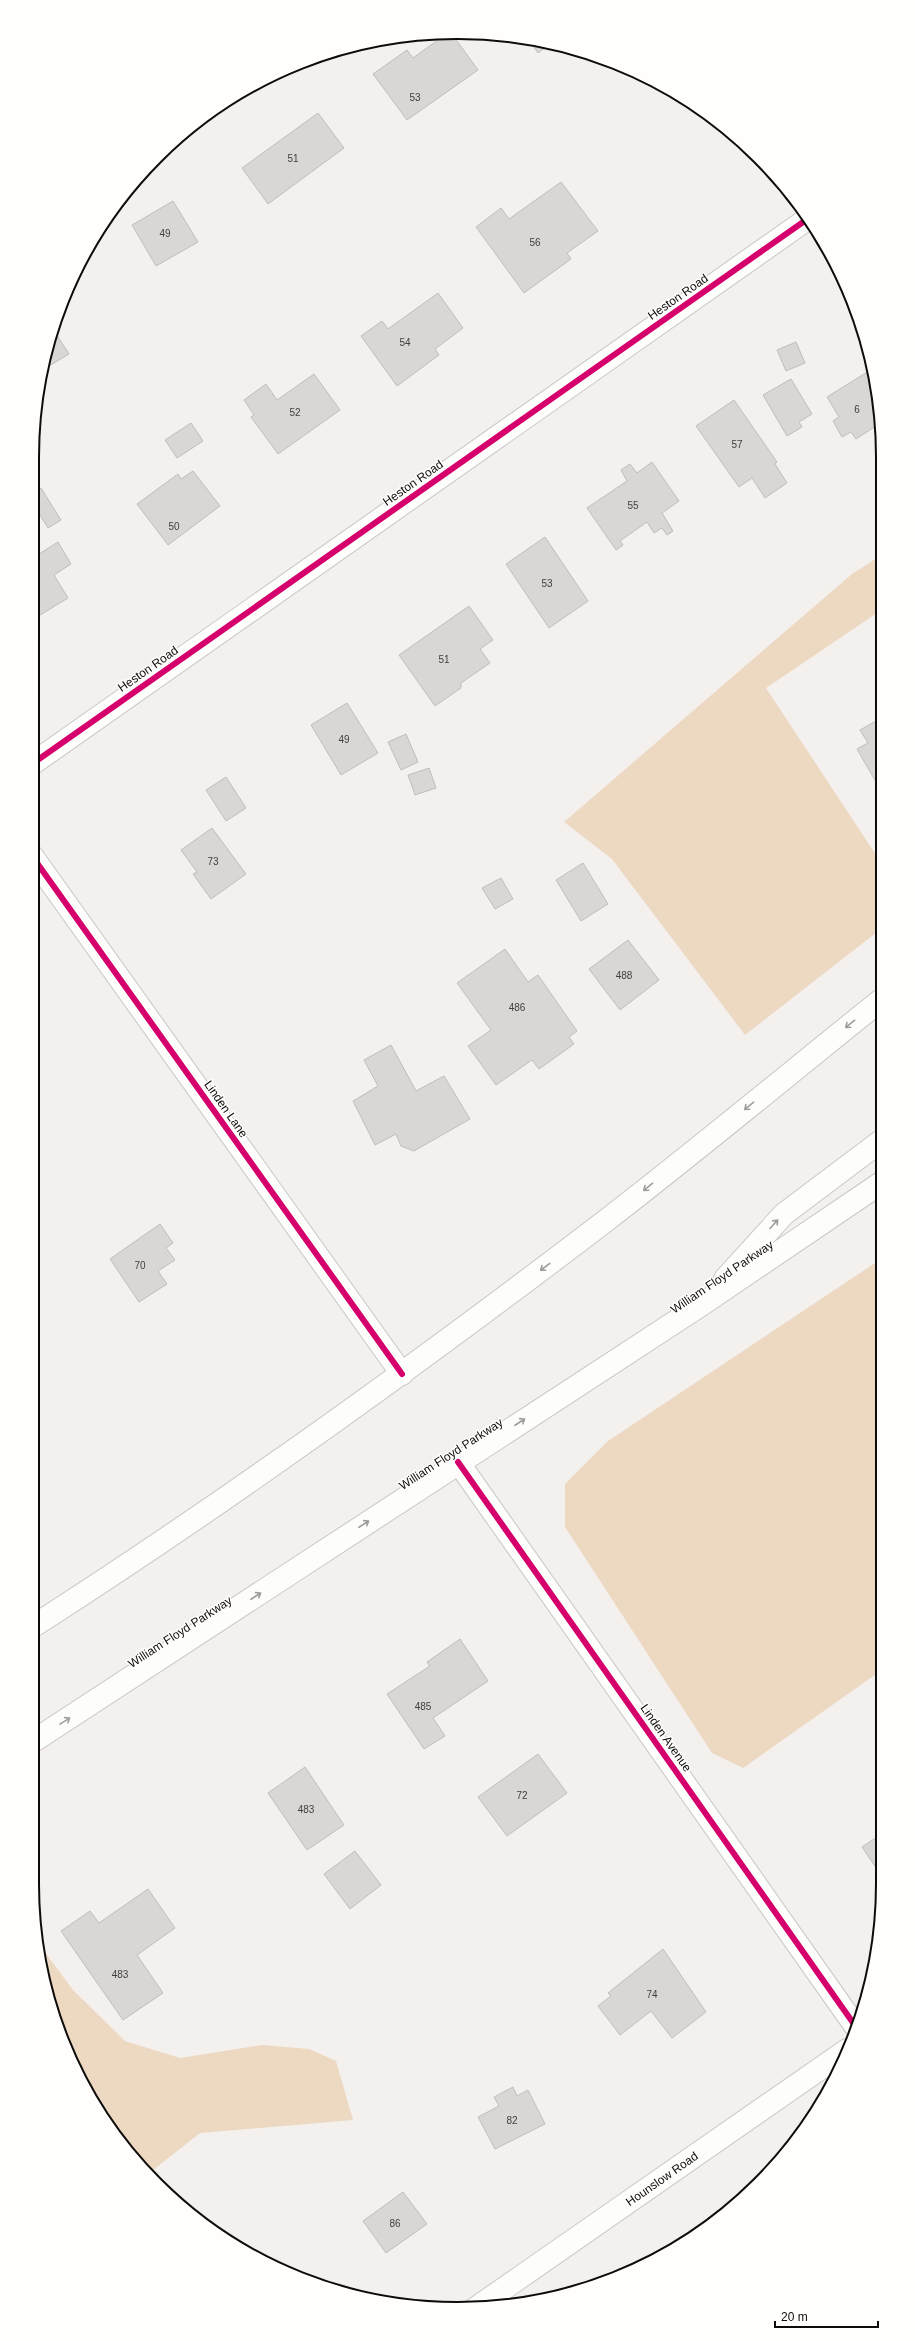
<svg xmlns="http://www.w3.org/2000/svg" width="915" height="2341" viewBox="0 0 915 2341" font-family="Arial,sans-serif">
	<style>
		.green { fill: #edd8c2 }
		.building { fill: #d9d7d5; stroke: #c0bebc }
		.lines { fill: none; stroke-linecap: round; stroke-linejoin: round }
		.minor-casing { stroke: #c9c7c5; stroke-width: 24 }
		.highway-casing { stroke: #c9c7c5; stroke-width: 24 }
		.minor { stroke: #fdfdfc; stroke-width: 22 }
		.highway { stroke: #fdfdfc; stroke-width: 22 }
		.cycleway-casing { stroke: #fffefd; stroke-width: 8 }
		.cycleway { stroke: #d6006c; stroke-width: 6 }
		.oneway { stroke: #9d9d9b }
		.labels { text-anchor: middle; stroke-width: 3; stroke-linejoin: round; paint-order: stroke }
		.number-label { font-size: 10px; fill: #42403e }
		.street-label { font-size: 12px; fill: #0e0c0a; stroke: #fffefd }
		.rim { fill: none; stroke: #0e0c0a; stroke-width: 2 }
	</style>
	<rect width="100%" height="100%" fill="#f3f0ed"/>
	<g class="green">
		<path d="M880 556V611L766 688 880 861 881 929 745 1035 612 859 564 822 852 574Z"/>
		<path d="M881 1259 882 1670 743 1768 712 1753 565 1527V1484L608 1441Z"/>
		<path d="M38 1943 73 1990 125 2041 180 2058 262 2045 309 2049 336 2061 353 2120 200 2133 148 2174C92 2119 45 2021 38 1943Z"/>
	</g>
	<g class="building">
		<path d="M446 34H452L478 70 407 120 373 74 407 50 413 58Z"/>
		<path d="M529 40 550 44 538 53Z"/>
		<path d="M318 113 344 148 268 204 242 168Z"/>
		<path d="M561 182 598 231 567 253 571 259 524 293 476 227 501 208 509 219Z"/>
		<path d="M173 201 198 242 156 266 132 225Z"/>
		<path d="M438 293 463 328 435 349 439 355 397 386 361 336 382 321 388 329Z"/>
		<path d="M53 329 69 354 44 369 47 347Z"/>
		<path d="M796 342 805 363 786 371 777 350Z"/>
		<path d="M872 369 879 402V424L856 439 851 432 842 437 833 421 839 417 827 397Z"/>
		<path d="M314 374 340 410 278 454 251 417 254 415 244 400 266 384 277 400Z"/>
		<path d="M791 379 812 414 799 422 802 427 787 436 763 395Z"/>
		<path d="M734 400 777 462 775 464 787 483 765 498 752 478 739 487 696 426Z"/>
		<path d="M191 423 203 441 177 458 165 440Z"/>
		<path d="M652 462 679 501 662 513 673 531 667 535 662 528 654 533 647 522 620 541 623 545 616 550 587 508 627 481 621 470 630 464 637 473Z"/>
		<path d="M193 471 220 506 168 545 137 504 178 474 181 479Z"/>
		<path d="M41 488 61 520 48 528 32 502V494Z"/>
		<path d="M545 537 588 601 549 628 506 564Z"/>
		<path d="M32 542 39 554 58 542 71 564 54 575 68 598 32 620Z"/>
		<path d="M469 606 493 640 480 649 490 663 461 683V688L435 706 399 655Z"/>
		<path d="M347 703 378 753 341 775 311 725Z"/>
		<path d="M876 721 880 727V789L857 749 868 743 860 730Z"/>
		<path d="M406 734 418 762 401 770 388 742Z"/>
		<path d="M429 768 436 788 415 795 408 775Z"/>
		<path d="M226 777 246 808 226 821 206 790Z"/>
		<path d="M212 828 246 874 211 899 193 874 197 872 181 850Z"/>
		<path d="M583 863 608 904 581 921 556 880Z"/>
		<path d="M501 878 513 899 495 909 482 888Z"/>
		<path d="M628 940 659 980 620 1010 589 969Z"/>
		<path d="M505 949 528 982 538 975 577 1031 569 1037 574 1044 539 1069 532 1060 496 1085 468 1046 491 1030 457 983Z"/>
		<path d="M391 1045 416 1091 444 1076 470 1119 414 1151 401 1146 396 1134 375 1145 353 1101 378 1086 364 1060Z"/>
		<path d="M160 1224 173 1243 166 1248 175 1260 158 1271 167 1284 139 1302 110 1259Z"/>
		<path d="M460 1639 488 1681 433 1718 445 1736 424 1749 387 1694 430 1666 427 1662Z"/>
		<path d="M538 1754 567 1793 507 1836 478 1797Z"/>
		<path d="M305 1767 344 1825 307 1850 268 1793Z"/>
		<path d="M883 1833V1878L862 1847Z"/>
		<path d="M355 1851 381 1885 350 1909 324 1874Z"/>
		<path d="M148 1889 175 1928 137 1955 163 1993 123 2020 61 1931 90 1911 99 1923Z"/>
		<path d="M663 1949 706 2012 672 2038 651 2011 620 2035 598 2006 611 1996 608 1993Z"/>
		<path d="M513 2087 517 2096 528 2090 545 2124 495 2149 478 2117 499 2106 494 2097Z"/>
		<path d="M403 2192 427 2224 386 2253 363 2221Z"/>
	</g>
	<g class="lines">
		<g class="minor-casing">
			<g id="minor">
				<path d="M32 764 806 220"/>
				<path d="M32 856 402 1374"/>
				<path d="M458 1462 856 2027"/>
				<path d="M476 2308 847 2050"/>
			</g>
		</g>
		<g class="highway-casing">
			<g id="highway">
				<path d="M725 1279 784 1214 881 1141"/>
				<path d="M32 1627C230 1500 421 1362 608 1219 700 1148 790 1073 881 1000"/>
				<path d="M32 1742 701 1305 881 1183"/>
			</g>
		</g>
		<use href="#minor" class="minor"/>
		<use href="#highway" class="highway"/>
		<g class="cycleway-casing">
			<g id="cycleway">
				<path d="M32 764 806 220"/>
				<path d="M32 856 402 1374"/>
				<path d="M458 1462 856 2027"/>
			</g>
		</g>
		<use href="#cycleway" class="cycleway"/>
	</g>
	<defs><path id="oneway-shaft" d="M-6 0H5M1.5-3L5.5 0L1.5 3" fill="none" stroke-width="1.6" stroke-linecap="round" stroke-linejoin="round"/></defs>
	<g class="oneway">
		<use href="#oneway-shaft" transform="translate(850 1024) rotate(141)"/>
		<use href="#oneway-shaft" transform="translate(749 1106) rotate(141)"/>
		<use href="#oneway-shaft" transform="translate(648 1187) rotate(141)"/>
		<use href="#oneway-shaft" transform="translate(774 1224) rotate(-48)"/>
		<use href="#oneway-shaft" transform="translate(545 1267) rotate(143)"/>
		<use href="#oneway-shaft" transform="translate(520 1422) rotate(-33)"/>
		<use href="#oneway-shaft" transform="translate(364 1524) rotate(-33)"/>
		<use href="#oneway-shaft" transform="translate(256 1596) rotate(-33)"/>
		<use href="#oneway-shaft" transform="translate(65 1721) rotate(-32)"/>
	</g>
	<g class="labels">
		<g class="number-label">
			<text x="415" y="101">53</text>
			<text x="293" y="162">51</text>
			<text x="165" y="237">49</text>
			<text x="535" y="246">56</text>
			<text x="405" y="346">54</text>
			<text x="857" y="413">6</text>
			<text x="295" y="416">52</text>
			<text x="737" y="448">57</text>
			<text x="633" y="509">55</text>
			<text x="174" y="530">50</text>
			<text x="547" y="587">53</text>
			<text x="444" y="663">51</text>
			<text x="344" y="743">49</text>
			<text x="213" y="865">73</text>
			<text x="624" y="979">488</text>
			<text x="517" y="1011">486</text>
			<text x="140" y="1269">70</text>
			<text x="423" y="1710">485</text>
			<text x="522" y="1799">72</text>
			<text x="306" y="1813">483</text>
			<text x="120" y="1978">483</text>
			<text x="652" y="1998">74</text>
			<text x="512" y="2124">82</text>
			<text x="395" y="2227">86</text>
		</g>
		<g class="street-label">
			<text transform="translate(678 297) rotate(-35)" y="4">Heston Road</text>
			<text transform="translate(413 483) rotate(-35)" y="4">Heston Road</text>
			<text transform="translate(148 669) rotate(-35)" y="4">Heston Road</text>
			<text transform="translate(226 1109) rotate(55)" y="4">Linden Lane</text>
			<text transform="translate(722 1277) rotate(-34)" y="4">William Floyd Parkway</text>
			<text transform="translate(451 1454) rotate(-33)" y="4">William Floyd Parkway</text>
			<text transform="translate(180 1632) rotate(-33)" y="4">William Floyd Parkway</text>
			<text transform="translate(666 1738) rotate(55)" y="4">Linden Avenue</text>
			<text transform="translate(662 2179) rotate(-35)" y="4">Hounslow Road</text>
		</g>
	</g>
	<path d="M0 0H915V2341H0ZM457 39H458A418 418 0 0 1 876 457V1884A418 418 0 0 1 458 2302H457A418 418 0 0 1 39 1884V457A418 418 0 0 1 457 39Z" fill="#fffefd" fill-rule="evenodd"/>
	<path class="rim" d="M457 39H458A418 418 0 0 1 876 457V1884A418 418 0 0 1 458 2302H457A418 418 0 0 1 39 1884V457A418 418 0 0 1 457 39Z"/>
	<path d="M775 2321v6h103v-6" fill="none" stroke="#0e0c0a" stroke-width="2"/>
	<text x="781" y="2321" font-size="12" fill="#0e0c0a" stroke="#fffefd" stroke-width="3" paint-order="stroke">20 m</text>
</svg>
